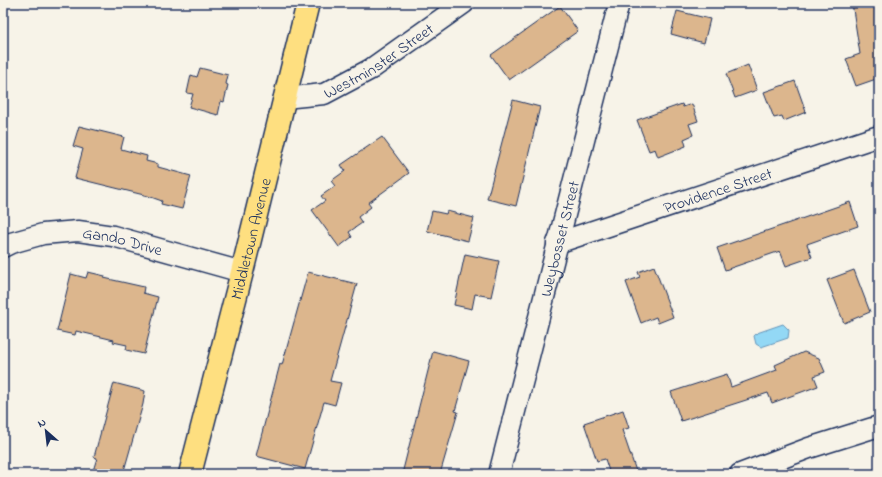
<svg xmlns="http://www.w3.org/2000/svg" width="882" height="477" viewBox="0 0 882 477" font-family="'Indie Flower',sans-serif">
	<style>
		.water { fill: #93d8f5; stroke: #6394b9 }
		.building { fill: #dcb68d; stroke: #1b2f5e }
		.lines { fill: none; stroke-linecap: round; stroke-linejoin: round }
		.minor-casing { stroke: #1b2f5e; stroke-width: 23 }
		.primary-casing { stroke: #1b2f5e; stroke-width: 25 }
		.minor { stroke: #f7f3e8; stroke-width: 20 }
		.primary { stroke: #fedf80; stroke-width: 22 }
		.labels { text-anchor: middle; stroke-width: 3; stroke-linejoin: round; paint-order: stroke }
		.street-label { font-size: 16px; fill: #1b2f5e; stroke: #f7f3e8 }
	</style>
	<rect width="100%" height="100%" fill="#f7f3e8"/>
	<filter id="ink" filterUnits="userSpaceOnUse"><feTurbulence type="fractalNoise" baseFrequency=".025" numOctaves="2"/><feDisplacementMap in="SourceGraphic" scale="8" xChannelSelector="R" yChannelSelector="G"/><feConvolveMatrix kernelMatrix="1 2 1 2 8 2 1 2 1" color-interpolation-filters="sRGB"/></filter>
	<g filter="url(#ink)">
		<path class="water" d="M783 324 789 330 788 338 761 347 756 344 754 336 757 333Z"/>
		<g class="building">
			<path d="M852 3H879V78L856 86 846 59 860 54Z"/>
			<path d="M560 6 578 31 509 80 491 55Z"/>
			<path d="M677 11 710 19 704 43 671 34Z"/>
			<path d="M748 65 757 90 735 98 726 74Z"/>
			<path d="M200 68 228 75 226 84 228 85 224 102 221 101 218 115 189 107 193 94 187 93 191 75 197 77Z"/>
			<path d="M795 81 806 112 784 121 782 116 774 118 764 92Z"/>
			<path d="M513 100 540 107 516 206 487 199Z"/>
			<path d="M682 104 683 107 692 104 698 121 689 124 693 135 684 139 686 146 658 157 655 149 649 151 637 120Z"/>
			<path d="M79 126 124 137 121 149 147 156 146 161 158 164V167L191 176 182 209 161 204 162 201 148 196 75 178 83 149 73 146Z"/>
			<path d="M382 137 409 173 368 203 371 207 358 217 362 223 349 232 352 237 339 247 312 210 325 201 321 196 335 186 331 181 345 171 341 165Z"/>
			<path d="M850 202 858 226 807 244 812 257 786 266 780 251 725 270 717 248Z"/>
			<path d="M432 211 446 214 447 211 474 218 468 241 427 231Z"/>
			<path d="M465 254 499 261 491 297 475 294 472 309 454 305Z"/>
			<path d="M654 266 673 317 658 323 656 317 641 323 626 282 640 277 638 272Z"/>
			<path d="M854 270 870 312 844 323 827 280Z"/>
			<path d="M88 272 105 276 104 278 144 287 143 293 158 297 144 354 126 350 127 345 113 342 114 340 76 331 75 335 57 331 71 274 86 278Z"/>
			<path d="M308 272 357 284 330 381 341 383 335 405 324 402 305 469 256 456 280 364 282 365Z"/>
			<path d="M433 351 469 361 455 411 458 412 440 474H402Z"/>
			<path d="M804 352 819 358 825 372 814 376 818 386 772 403 768 393 681 421 671 392 727 374 731 387 777 370 775 365Z"/>
			<path d="M114 383 145 391 143 404 123 474H92L97 458 94 457Z"/>
			<path d="M623 410 629 428 622 430 637 474H610L605 459 597 461 584 423Z"/>
		</g>
		<g class="lines">
			<g class="minor-casing">
				<g id="minor">
					<path id="s1" d="M284 98 324 94 371 69 464 3"/>
					<path id="s2" d="M557 243 879 136"/>
					<path id="s3" d="M3 247 11 243 43 234 78 231 113 236 242 272"/>
					<path id="s4" d="M499 474 619 3"/>
					<path d="M740 474 809 448 879 426"/>
				</g>
			</g>
			<g class="primary-casing">
				<g id="primary">
					<path id="s5" d="M190 474 242 272 308 3"/>
				</g>
			</g>
			<use href="#minor" class="minor"/>
			<use href="#primary" class="primary"/>
		</g>
	</g>
	<g class="labels">
		<g class="street-label">
			<text dy="6" stroke="none"><textPath href="#s1" startOffset="104">Westminster Street</textPath></text>
			<text dy="6" stroke="none"><textPath href="#s2" startOffset="169">Providence Street</textPath></text>
			<text dy="6" stroke="none"><textPath href="#s4" startOffset="243">Weybosset Street</textPath></text>
			<text dy="6" stroke="none"><textPath href="#s5" startOffset="243">Middletown Avenue</textPath></text>
			<text dy="6" stroke="none"><textPath href="#s3" startOffset="123">Gando Drive</textPath></text>
		</g>
	</g>
	<rect width="882" height="477" fill="none" stroke="#f7f3e8" stroke-width="16"/>
	<rect x="8" y="8" width="866" height="461" fill="none" stroke="#1b2f5e" stroke-width="1.5" filter="url(#ink)"/>
	<g transform="translate(46 431) rotate(332)" stroke="#f7f3e8" stroke-width="3" paint-order="stroke">
	<path d="M0-3L7 15L0 10L-7 15Z" fill="#1b2f5e"/>
	<text y="-6" font-size="11" font-weight="bold" text-anchor="middle" fill="#1b2f5e">N</text>
	</g>
</svg>
